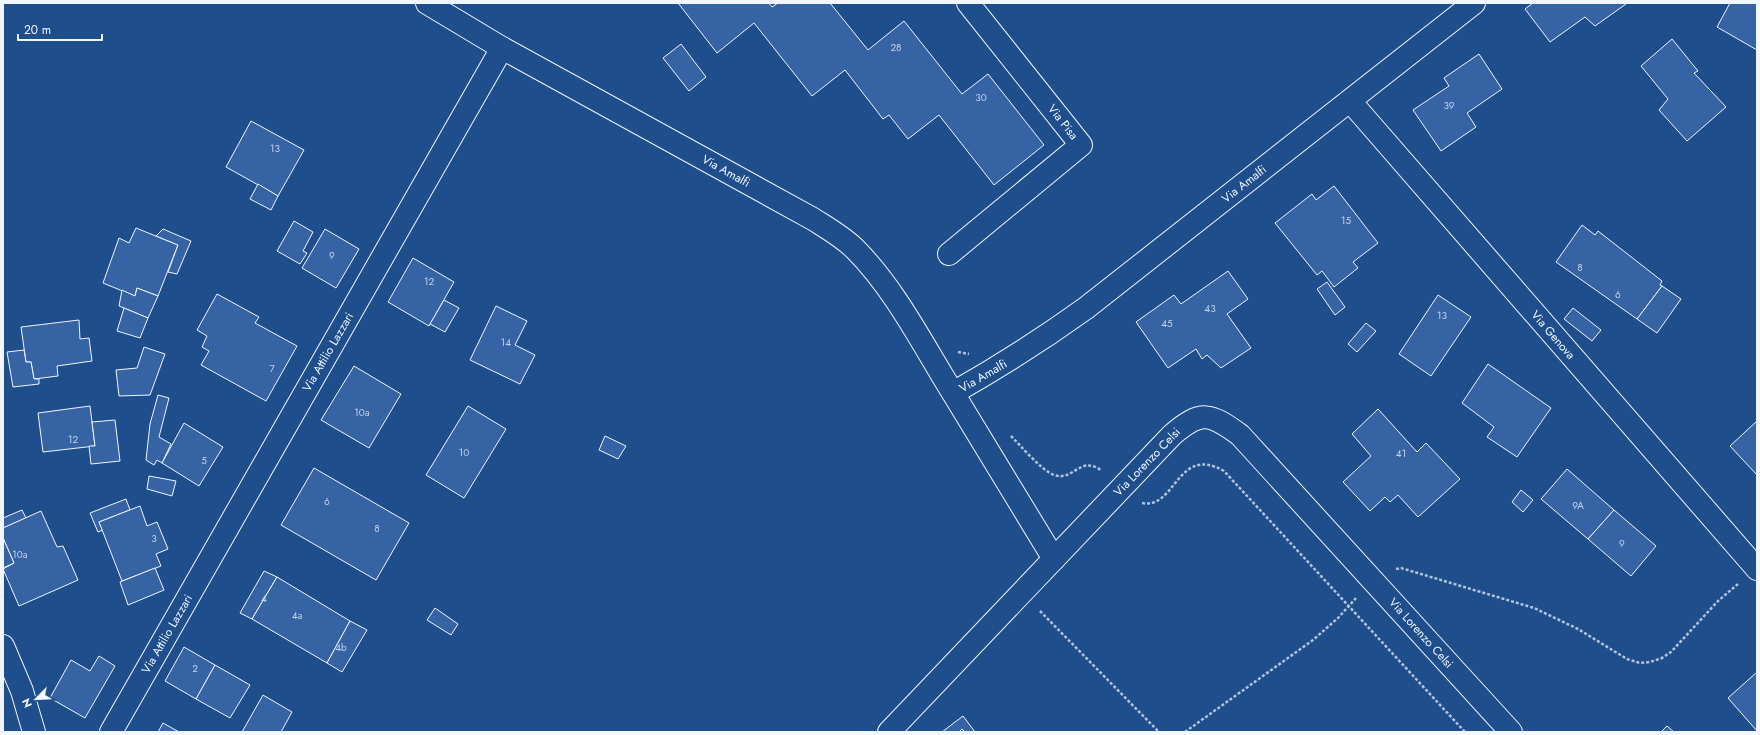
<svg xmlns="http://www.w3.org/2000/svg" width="1760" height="735" viewBox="0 0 1760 735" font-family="Jost,sans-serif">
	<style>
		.building { fill: #3563a3; stroke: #f2f6ff }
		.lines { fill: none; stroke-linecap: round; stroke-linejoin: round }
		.minor-casing { stroke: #f2f6ff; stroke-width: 24 }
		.path { stroke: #b3c4dc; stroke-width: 2.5; stroke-dasharray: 3 2; stroke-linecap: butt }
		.minor { stroke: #1f4e8c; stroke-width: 22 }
		.labels { text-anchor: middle; stroke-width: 3; stroke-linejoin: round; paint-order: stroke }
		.number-label { font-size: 10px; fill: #c3d1e8 }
		.street-label { font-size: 12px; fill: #f2f6ff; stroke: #1f4e8c }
	</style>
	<rect width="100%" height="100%" fill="#1f4e8c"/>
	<g class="building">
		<path d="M678 3H769L772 7 778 3H830L868 50 904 21 962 94 988 74 1044 145 994 185 939 115 908 139 889 115 883 119 845 70 812 96 754 23 717 53Z"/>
		<path d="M1533 3H1625L1626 4 1595 26 1585 17 1550 42 1525 9Z"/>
		<path d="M1730 3H1757V50L1717 27Z"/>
		<path d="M1672 39 1698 71 1694 73 1726 107 1687 141 1659 110 1668 99 1641 66Z"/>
		<path d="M681 44 706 77 689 91 663 58Z"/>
		<path d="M1479 54 1502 89 1467 113 1476 127 1441 151 1413 110 1449 86 1444 78Z"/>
		<path d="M251 121 304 150 278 196 226 167Z"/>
		<path d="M258 184 278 196 271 210 250 199Z"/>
		<path d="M1334 186 1378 243 1353 262 1358 268 1334 287 1322 271 1317 275 1275 223 1312 194 1316 200Z"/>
		<path d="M294 221 313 232 303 251 307 253 300 264 277 251Z"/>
		<path d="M1582 225 1595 235 1598 231 1662 281 1660 285 1662 286 1637 319 1556 262Z"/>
		<path d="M136 228 178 245 158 296 137 288 135 296 103 283 119 238 129 243Z"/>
		<path d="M163 229 191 241 177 274 168 272 178 245 156 236Z"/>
		<path d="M325 229 359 249 336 288 302 268Z"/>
		<path d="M413 258 454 282 429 326 388 302Z"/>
		<path d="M1228 271 1248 299 1227 314 1251 348 1221 368 1207 355 1202 359 1196 349 1168 368 1136 322 1174 295 1181 304Z"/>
		<path d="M1327 282 1345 307 1335 315 1317 289Z"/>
		<path d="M1662 286 1681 299 1657 333 1637 319Z"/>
		<path d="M137 288 158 296 148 318 119 306 122 290 135 296Z"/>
		<path d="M217 294 259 317 255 323 297 346 266 401 201 365 209 351 202 347 207 336 197 330Z"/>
		<path d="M1438 295 1471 317 1431 376 1399 354Z"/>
		<path d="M444 300 459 308 445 332 430 324Z"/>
		<path d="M496 306 527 321 515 345 535 355 520 384 470 360Z"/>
		<path d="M124 308 148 318 140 338 117 331Z"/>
		<path d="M1573 308 1601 330 1592 341 1564 319Z"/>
		<path d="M79 320 80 339 89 338 92 361 57 366 58 376 34 379 31 362H26L21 327Z"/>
		<path d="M1366 323 1376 331 1357 352 1348 344Z"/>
		<path d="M144 347 165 354 150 395 119 396 116 370 137 368Z"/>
		<path d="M24 350 26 362H31L34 379H39V384L13 387 7 352Z"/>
		<path d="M1488 364 1551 408 1517 457 1487 437 1494 427 1462 403Z"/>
		<path d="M354 366 401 394 369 448 321 420Z"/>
		<path d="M158 395 169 398 159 437 171 444 162 463 157 460 154 465 146 460 150 424Z"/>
		<path d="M90 406 95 446 43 452 38 413Z"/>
		<path d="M468 406 506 429 464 498 426 475Z"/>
		<path d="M1378 409 1417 452 1426 443 1460 479 1418 517 1398 495 1390 502 1385 497 1370 511 1343 482 1371 456 1352 434Z"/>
		<path d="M115 420 120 461 91 464 89 446H95L92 422Z"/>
		<path d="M1757 421V475L1730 446Z"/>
		<path d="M184 423 223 447 199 486 162 463Z"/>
		<path d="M605 436 626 446 618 459 599 450Z"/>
		<path d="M314 468 409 523 376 580 281 525Z"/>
		<path d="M1567 469 1614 510 1588 539 1541 499Z"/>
		<path d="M149 476 176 481 172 496 147 489Z"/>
		<path d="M1521 490 1533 500 1523 512 1512 502Z"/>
		<path d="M126 499 130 510 99 522 103 530 98 532 90 513Z"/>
		<path d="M140 506 147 526 157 522 168 549 156 554 161 566 122 581 99 522Z"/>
		<path d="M22 510 26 518 3 528V518Z"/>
		<path d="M1614 510 1656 546 1631 576 1588 539Z"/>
		<path d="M41 511 57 547 63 546 78 580 19 606 3 569 14 563 3 538V528Z"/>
		<path d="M3 538 14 563 3 568Z"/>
		<path d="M155 568 164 590 128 605 120 582Z"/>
		<path d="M264 571 277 577 252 619 240 613Z"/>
		<path d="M277 577 350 621 327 663 252 619Z"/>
		<path d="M435 608 458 624 451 635 427 620Z"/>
		<path d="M350 621 367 630 342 672 327 663Z"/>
		<path d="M184 647 215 665 196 699 165 681Z"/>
		<path d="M99 656 115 666 85 718 50 698 71 660 90 671Z"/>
		<path d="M215 665 250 685 230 718 196 699Z"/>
		<path d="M1757 672V731L1728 698Z"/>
		<path d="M263 695 292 712 281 732H242Z"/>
		<path d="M963 716 975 732H965L962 729 959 732H942Z"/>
		<path d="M163 723 179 732H158Z"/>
		<path d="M1667 726 1674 732H1661Z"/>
	</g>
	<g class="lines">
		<g class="minor-casing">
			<g id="minor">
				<path d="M502 48 813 219C827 228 843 237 855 249 895 289 923 345 953 393 999 367 1043 339 1086 308L1474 3"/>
				<path d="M1350 101 1757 569"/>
				<path d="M949 254 1081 145 968 3"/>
				<path d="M953 393 1054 559"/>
				<path d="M3 646 22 691 34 732"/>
				<path d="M111 732 502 48 427 3"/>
				<path d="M889 732 1172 435C1201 410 1210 413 1240 435L1511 732"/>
			</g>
		</g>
		<g class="path">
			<path d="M958 352 969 354"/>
			<path d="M1011 436C1021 446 1041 470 1054 475 1074 482 1080 454 1102 471"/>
			<path d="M1142 503C1176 510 1177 444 1224 471L1465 732"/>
			<path d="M1396 569 1401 568 1534 608 1578 629 1627 659 1640 663 1650 662 1662 658 1671 652 1718 601 1738 584"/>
			<path d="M1040 611 1159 732"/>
			<path d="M1185 732 1313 640 1338 618 1356 598"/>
		</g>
		<use href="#minor" class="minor"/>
	</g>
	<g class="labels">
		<g class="number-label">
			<text x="896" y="51">28</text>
			<text x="981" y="101">30</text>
			<text x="1449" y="109">39</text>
			<text x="275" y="152">13</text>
			<text x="1346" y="224">15</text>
			<text x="332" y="259">9</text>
			<text x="1580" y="271">8</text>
			<text x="429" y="285">12</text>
			<text x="1618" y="298">6</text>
			<text x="1210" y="312">43</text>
			<text x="1442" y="319">13</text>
			<text x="1167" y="327">45</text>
			<text x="506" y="346">14</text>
			<text x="272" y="372">7</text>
			<text x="362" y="416">10a</text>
			<text x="73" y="443">12</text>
			<text x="464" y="456">10</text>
			<text x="1401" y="457">41</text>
			<text x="204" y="464">5</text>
			<text x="327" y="505">6</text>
			<text x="1578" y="509">9A</text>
			<text x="377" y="532">8</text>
			<text x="154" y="542">3</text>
			<text x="1622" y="547">9</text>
			<text x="20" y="558">10a</text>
			<text x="264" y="602">4</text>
			<text x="297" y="619">4a</text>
			<text x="341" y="651">4b</text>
			<text x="195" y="672">2</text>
		</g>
		<g class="street-label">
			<text transform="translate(1063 122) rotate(52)" y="4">Via Pisa</text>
			<text transform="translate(726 171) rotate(29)" y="4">Via Amalfi</text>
			<text transform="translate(1244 184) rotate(-38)" y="4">Via Amalfi</text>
			<text transform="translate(1553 335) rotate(49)" y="4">Via Genova</text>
			<text transform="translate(328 352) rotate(-60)" y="4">Via Attilio Lazzari</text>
			<text transform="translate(983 376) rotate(-30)" y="4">Via Amalfi</text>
			<text transform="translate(1147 462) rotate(-46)" y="4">Via Lorenzo Celsi</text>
			<text transform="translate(1421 633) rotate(48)" y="4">Via Lorenzo Celsi</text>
			<text transform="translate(167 634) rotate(-60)" y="4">Via Attilio Lazzari</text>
		</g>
	</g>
	<rect width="1760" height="735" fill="none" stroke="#f2f6ff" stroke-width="8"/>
	<g transform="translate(36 699) rotate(246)" stroke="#1f4e8c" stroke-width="3" paint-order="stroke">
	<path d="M0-3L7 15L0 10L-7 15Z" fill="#f2f6ff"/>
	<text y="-6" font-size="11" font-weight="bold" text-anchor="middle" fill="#f2f6ff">N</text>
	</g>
	<path d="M18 34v6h84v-6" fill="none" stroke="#f2f6ff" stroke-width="2"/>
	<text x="24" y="34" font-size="12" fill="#f2f6ff" stroke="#1f4e8c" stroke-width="3" paint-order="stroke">20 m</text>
</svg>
